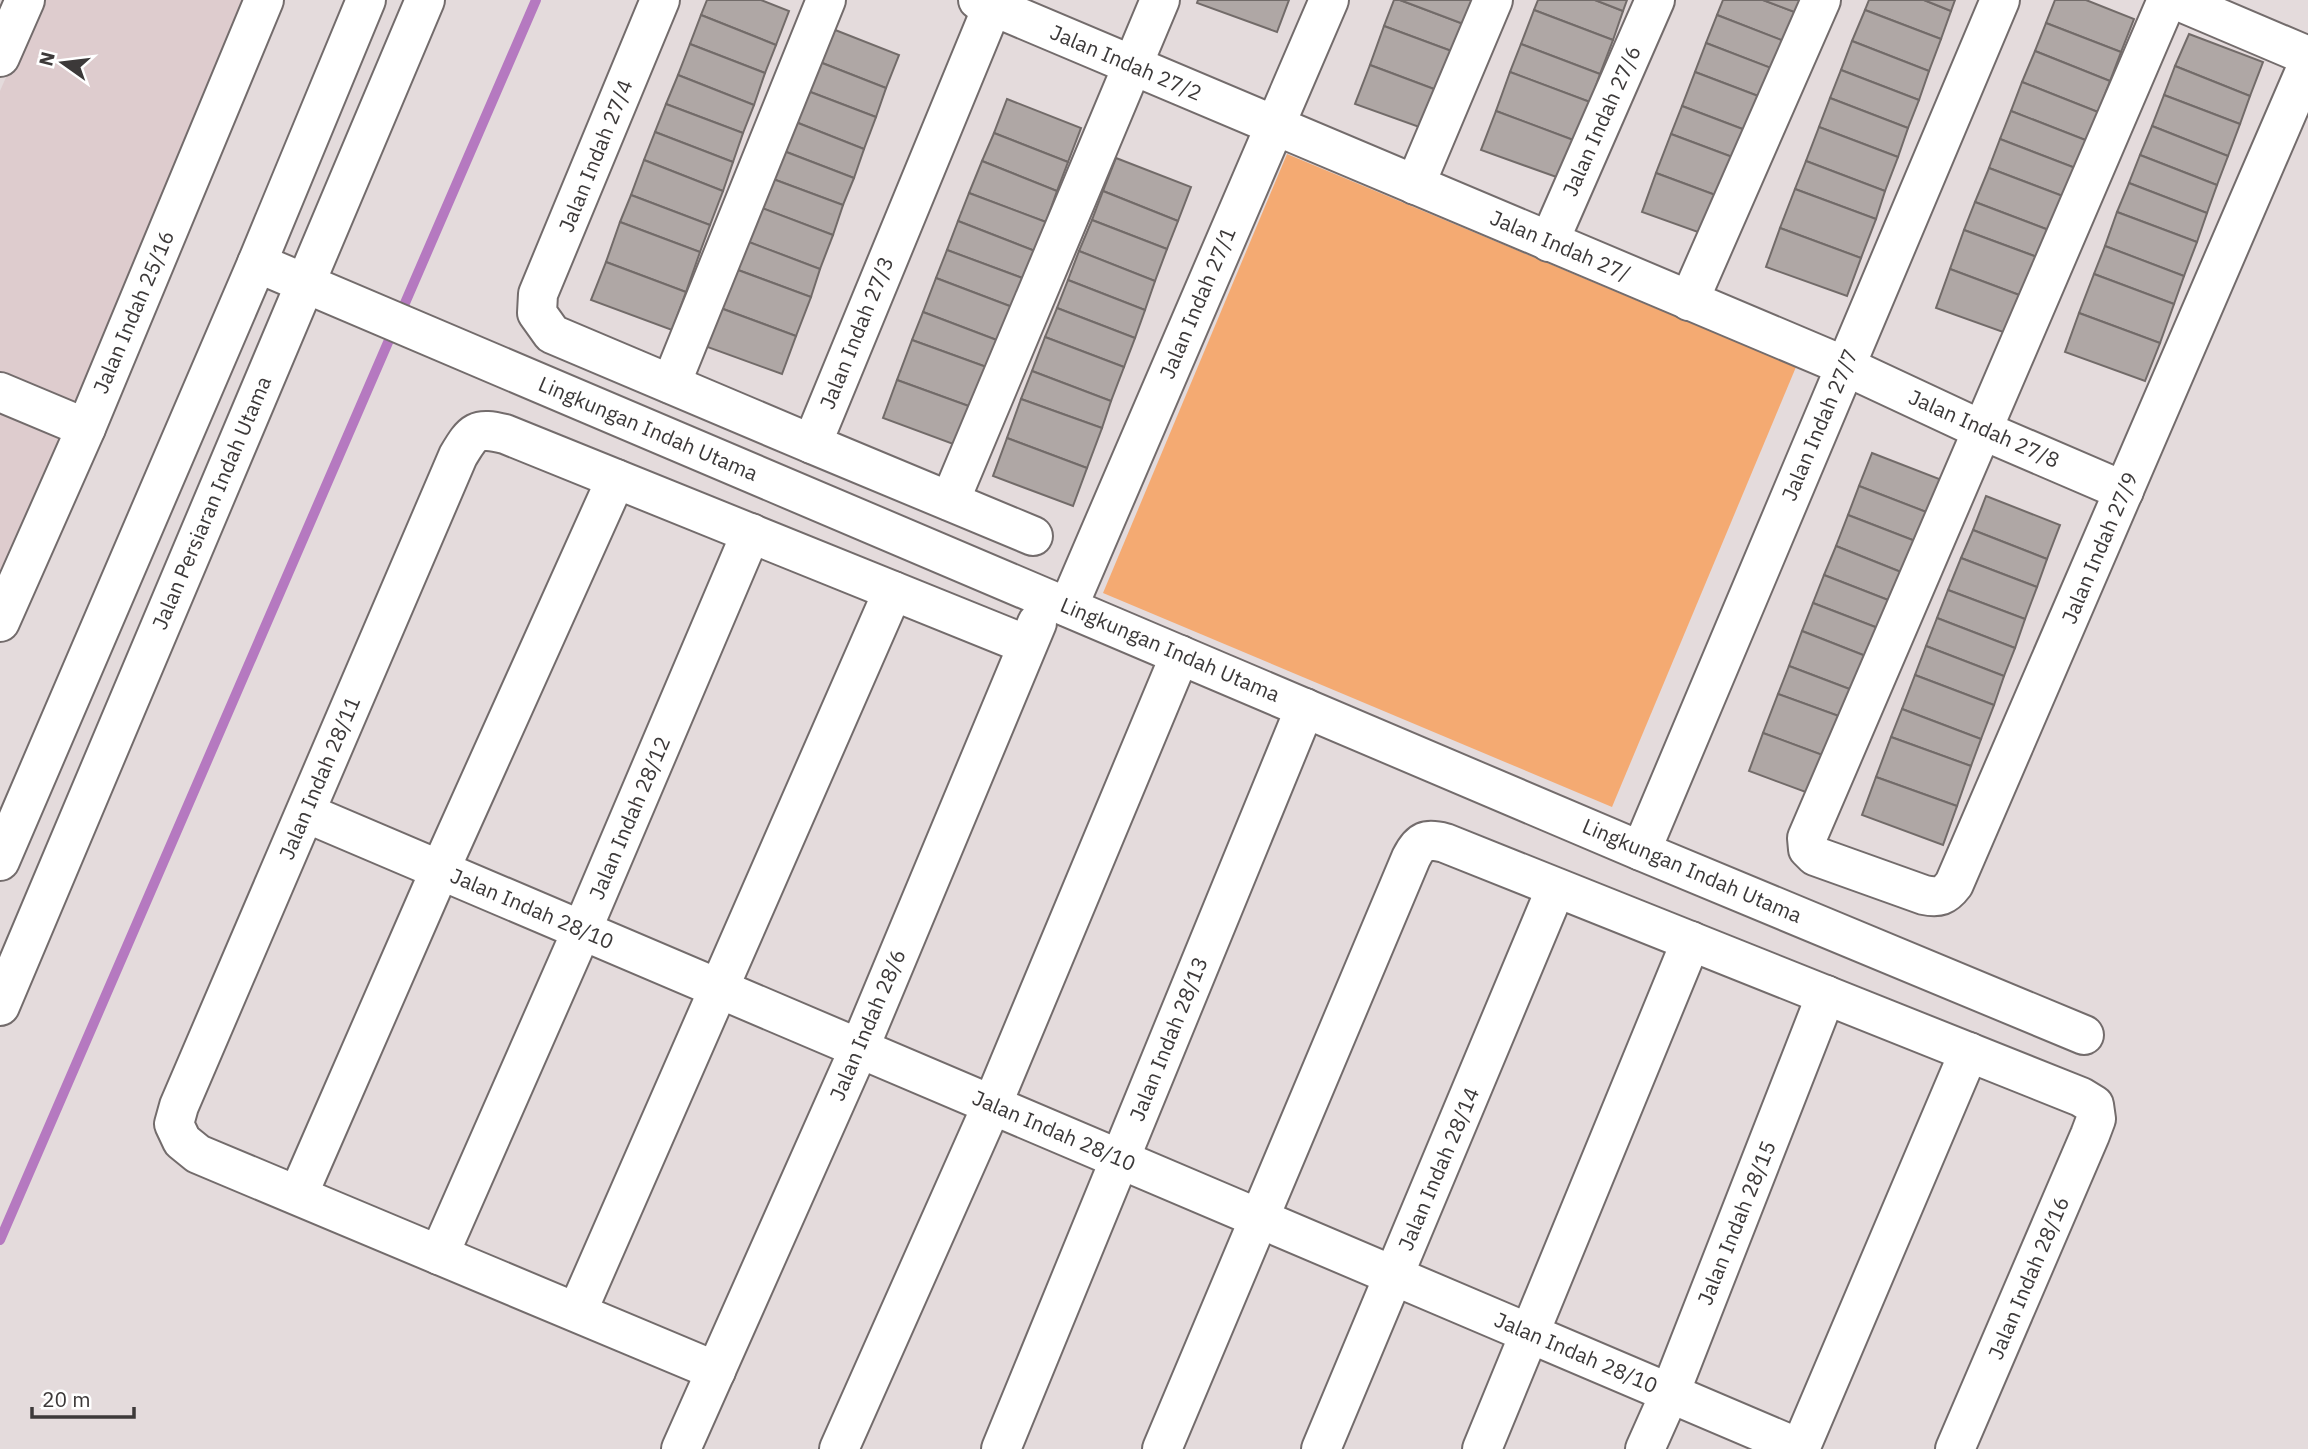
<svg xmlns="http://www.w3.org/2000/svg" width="2308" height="1449" viewBox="0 0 2308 1449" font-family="'IBM Plex Sans',sans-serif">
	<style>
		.built { fill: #deccce }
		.green { fill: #f4aa72 }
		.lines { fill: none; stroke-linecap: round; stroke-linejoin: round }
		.stream { stroke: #b579c0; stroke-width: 10 }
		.building { fill: #afa7a5; stroke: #726b69; stroke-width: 2 }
		.minor-casing { stroke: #736c6c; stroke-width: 42 }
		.major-casing { stroke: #736c6c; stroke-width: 42 }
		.minor { stroke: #fff; stroke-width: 38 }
		.major { stroke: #fff; stroke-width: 38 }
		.labels { text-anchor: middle; stroke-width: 5; stroke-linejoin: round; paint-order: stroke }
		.street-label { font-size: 21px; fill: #3c3939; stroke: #fff }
	</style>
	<rect width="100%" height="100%" fill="#e4dbdc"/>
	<path class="built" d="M40 0H251L0 588V91Z"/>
	<path class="green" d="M1287 154 1796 367 1612 807 1103 593Z"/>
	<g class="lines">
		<path class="stream" d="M0 1240 536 0"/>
	</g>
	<g class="building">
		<path d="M707 0H761L789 11 776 45 701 15Z"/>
		<path d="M1198 0H1289L1277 32 1197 3Z"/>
		<path d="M1394 0H1400L1474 28 1465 56 1384 26Z"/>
		<path d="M1400 0H1485L1474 28Z"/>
		<path d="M1538 0H1595L1623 11 1613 40 1534 10Z"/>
		<path d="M1595 0H1627L1623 11Z"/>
		<path d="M1723 0H1763L1805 16 1794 45 1717 15Z"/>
		<path d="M1763 0H1811L1805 16Z"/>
		<path d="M1869 0H1924L1951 11 1941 39 1865 10Z"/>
		<path d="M1924 0H1955L1951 11Z"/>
		<path d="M2055 0H2086L2134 19 2121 52 2046 23Z"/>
		<path d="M1534 10 1613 40 1600 74 1521 44Z"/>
		<path d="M1865 10 1941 39 1929 71 1852 41Z"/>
		<path d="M701 15 776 45 765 73 690 44Z"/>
		<path d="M1717 15 1794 45 1784 73 1706 43Z"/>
		<path d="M2046 23 2121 52 2110 81 2035 51Z"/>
		<path d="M825 26 899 55 886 88 812 59Z"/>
		<path d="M1384 26 1465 56 1450 95 1370 65Z"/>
		<path d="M2189 34 2263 62 2250 96 2175 66Z"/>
		<path d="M1852 41 1929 71 1919 100 1841 70Z"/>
		<path d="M1706 43 1784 73 1774 102 1695 72Z"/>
		<path d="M690 44 765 73 754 105 678 75Z"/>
		<path d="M1521 44 1600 74 1590 102 1510 72Z"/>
		<path d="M2035 51 2110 81 2098 112 2022 82Z"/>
		<path d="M812 59 886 88 876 117 800 88Z"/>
		<path d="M1370 65 1450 95 1436 133 1355 104Z"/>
		<path d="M2175 66 2250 96 2240 124 2164 95Z"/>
		<path d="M1841 70 1919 100 1908 128 1830 98Z"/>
		<path d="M1510 72 1590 102 1576 141 1496 111Z"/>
		<path d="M1695 72 1774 102 1761 136 1682 106Z"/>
		<path d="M678 75 754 105 743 133 666 104Z"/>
		<path d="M2022 82 2098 112 2088 141 2011 111Z"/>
		<path d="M800 88 876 117 864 149 788 119Z"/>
		<path d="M2164 95 2240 124 2228 156 2152 126Z"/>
		<path d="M1830 98 1908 128 1898 157 1819 127Z"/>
		<path d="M1007 99 1081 128 1068 162 994 133Z"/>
		<path d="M666 104 743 133 733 162 655 132Z"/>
		<path d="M1682 106 1761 136 1751 164 1671 134Z"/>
		<path d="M1496 111 1576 141 1562 179 1481 150Z"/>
		<path d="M2011 111 2088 141 2078 169 2000 139Z"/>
		<path d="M788 119 864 149 854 178 776 148Z"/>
		<path d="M2152 126 2228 156 2217 185 2140 155Z"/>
		<path d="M1819 127 1898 157 1885 191 1806 161Z"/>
		<path d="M655 132 733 162 723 191 644 160Z"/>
		<path d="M994 133 1068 162 1057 191 982 161Z"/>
		<path d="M1671 134 1751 164 1737 203 1656 173Z"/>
		<path d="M2000 139 2078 169 2068 198 1989 168Z"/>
		<path d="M776 148 854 178 843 205 765 176Z"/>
		<path d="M2140 155 2217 185 2207 213 2129 183Z"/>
		<path d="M1116 158 1191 187 1178 221 1103 191Z"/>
		<path d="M644 160 723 191 710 225 631 195Z"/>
		<path d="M982 161 1057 191 1046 222 969 193Z"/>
		<path d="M1806 161 1885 191 1876 219 1795 189Z"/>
		<path d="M1989 168 2068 198 2054 232 1975 202Z"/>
		<path d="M1656 173 1737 203 1723 241 1642 212Z"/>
		<path d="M765 176 843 205 833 235 754 205Z"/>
		<path d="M2129 183 2207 213 2197 242 2117 212Z"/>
		<path d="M1795 189 1876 219 1861 258 1780 228Z"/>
		<path d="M1103 191 1178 221 1167 249 1092 220Z"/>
		<path d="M969 193 1046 222 1035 251 958 221Z"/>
		<path d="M631 195 710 225 700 252 620 222Z"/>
		<path d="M1975 202 2054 232 2045 260 1964 230Z"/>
		<path d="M754 205 833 235 820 269 741 239Z"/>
		<path d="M2117 212 2197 242 2184 276 2105 246Z"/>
		<path d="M1092 220 1167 249 1155 281 1079 251Z"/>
		<path d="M958 221 1035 251 1025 279 947 250Z"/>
		<path d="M620 222 700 252 686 292 606 262Z"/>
		<path d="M1780 228 1861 258 1847 296 1766 267Z"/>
		<path d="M1964 230 2045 260 2030 299 1950 269Z"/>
		<path d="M741 239 820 269 811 297 730 267Z"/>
		<path d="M2105 246 2184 276 2174 304 2094 274Z"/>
		<path d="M947 250 1025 279 1015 308 936 278Z"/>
		<path d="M1079 251 1155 281 1145 310 1068 280Z"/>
		<path d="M606 262 686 292 672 330 591 300Z"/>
		<path d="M730 267 811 297 796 336 715 306Z"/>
		<path d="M1950 269 2030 299 2017 337 1936 308Z"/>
		<path d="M2094 274 2174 304 2160 343 2079 313Z"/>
		<path d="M936 278 1015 308 1002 342 923 312Z"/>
		<path d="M1068 280 1145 310 1135 338 1057 308Z"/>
		<path d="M715 306 796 336 782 374 702 345Z"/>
		<path d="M1057 308 1135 338 1124 367 1045 337Z"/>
		<path d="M923 312 1002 342 992 369 912 340Z"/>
		<path d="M2079 313 2160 343 2145 381 2065 352Z"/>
		<path d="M1045 337 1124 367 1111 401 1032 371Z"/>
		<path d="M912 340 992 369 977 409 897 380Z"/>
		<path d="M1032 371 1111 401 1102 428 1021 399Z"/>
		<path d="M897 380 977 409 964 448 883 418Z"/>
		<path d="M1021 399 1102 428 1087 468 1007 438Z"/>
		<path d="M1007 438 1087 468 1073 506 993 476Z"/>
		<path d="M1872 453 1947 482 1934 515 1859 486Z"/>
		<path d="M1859 486 1934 515 1923 544 1848 515Z"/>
		<path d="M1986 496 2060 525 2047 559 1973 530Z"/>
		<path d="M1848 515 1923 544 1911 576 1836 546Z"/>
		<path d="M1973 530 2047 559 2037 587 1961 558Z"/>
		<path d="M1836 546 1911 576 1901 605 1824 575Z"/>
		<path d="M1961 558 2037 587 2025 619 1948 590Z"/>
		<path d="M1824 575 1901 605 1891 633 1813 603Z"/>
		<path d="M1948 590 2025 619 2015 648 1937 618Z"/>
		<path d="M1813 603 1891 633 1881 662 1802 631Z"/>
		<path d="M1937 618 2015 648 2004 676 1926 646Z"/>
		<path d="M1802 631 1881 662 1868 696 1789 666Z"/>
		<path d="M1926 646 2004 676 1994 705 1915 675Z"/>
		<path d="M1789 666 1868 696 1858 723 1778 694Z"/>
		<path d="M1915 675 1994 705 1981 739 1902 709Z"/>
		<path d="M1778 694 1858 723 1844 763 1763 733Z"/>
		<path d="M1902 709 1981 739 1971 766 1891 737Z"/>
		<path d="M1763 733 1844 763 1830 801 1749 771Z"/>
		<path d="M1891 737 1971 766 1957 806 1876 777Z"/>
		<path d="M1876 777 1957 806 1943 845 1862 815Z"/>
	</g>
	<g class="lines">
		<g class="minor-casing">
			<g id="minor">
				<path d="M660 0 538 294 537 313 552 334 812 444"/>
				<path d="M978 0 1845 366 1982 430 2124 491"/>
				<path d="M995 0 812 444 1033 536"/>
				<path d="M2167 0 1807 838 1808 849 1815 856 1924 895C1939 898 1945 896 1954 884L2308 64"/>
				<path d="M2176 0 2308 56"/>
				<path d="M0 57 25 0"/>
				<path d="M1415 185 1493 0"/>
				<path d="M1549 242 1655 0"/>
				<path d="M257 263 1641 851 2084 1035"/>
				<path d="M1689 301 1821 0"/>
				<path d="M671 384 826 0"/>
				<path d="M0 392 86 428"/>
				<path d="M950 501 1160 0"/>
				<path d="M1068 607 1329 0"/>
				<path d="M0 622 86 428 264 0"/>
				<path d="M306 813 1801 1449"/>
				<path d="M1641 851 2000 0"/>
				<path d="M298 1195 440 870 616 479"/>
				<path d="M439 1255 582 930 751 533"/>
				<path d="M577 1312 893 591"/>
				<path d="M716 1371 198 1154 182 1141 174 1124 179 1106 458 456C473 431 476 427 505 434L1027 645"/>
				<path d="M681 1449 859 1049 1037 623"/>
				<path d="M839 1449 992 1105 1180 655"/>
				<path d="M1001 1449 1305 708"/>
				<path d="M1162 1449 1411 858C1420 840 1426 838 1445 843L2081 1097 2094 1105 2096 1119 2090 1135 1955 1449"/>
				<path d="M1321 1449 1556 888"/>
				<path d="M1482 1449 1691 941"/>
				<path d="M1645 1449 1670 1393 1826 995"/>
				<path d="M1800 1449 1969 1052"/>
			</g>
		</g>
		<g class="major-casing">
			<g id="major">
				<path d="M0 861 257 263 366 0"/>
				<path d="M0 1006 425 0"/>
			</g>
		</g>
		<use href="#minor" class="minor"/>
		<use href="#major" class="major"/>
	</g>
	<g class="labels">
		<g class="street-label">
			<text transform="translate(1126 63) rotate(23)" y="7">Jalan Indah 27/2</text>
			<text transform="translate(1602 121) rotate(-66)" y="7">Jalan Indah 27/6</text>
			<text transform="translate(596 156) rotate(-68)" y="7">Jalan Indah 27/4</text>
			<text transform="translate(1560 246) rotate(23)" y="7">Jalan Indah 27/</text>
			<text transform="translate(1198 303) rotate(-67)" y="7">Jalan Indah 27/1</text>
			<text transform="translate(134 312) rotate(-67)" y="7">Jalan Indah 25/16</text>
			<text transform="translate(857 333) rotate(-68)" y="7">Jalan Indah 27/3</text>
			<text transform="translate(1820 425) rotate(-67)" y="7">Jalan Indah 27/7</text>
			<text transform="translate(648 429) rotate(23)" y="7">Lingkungan Indah Utama</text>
			<text transform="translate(1984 429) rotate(24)" y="7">Jalan Indah 27/8</text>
			<text transform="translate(212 503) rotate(-67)" y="7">Jalan Persiaran Indah Utama</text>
			<text transform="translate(2100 548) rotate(-67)" y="7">Jalan Indah 27/9</text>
			<text transform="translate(1170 650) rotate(23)" y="7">Lingkungan Indah Utama</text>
			<text transform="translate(320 778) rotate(-67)" y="7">Jalan Indah 28/11</text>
			<text transform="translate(630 818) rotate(-67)" y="7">Jalan Indah 28/12</text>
			<text transform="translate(1692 871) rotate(23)" y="7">Lingkungan Indah Utama</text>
			<text transform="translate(532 909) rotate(23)" y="7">Jalan Indah 28/10</text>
			<text transform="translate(868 1025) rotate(-67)" y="7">Jalan Indah 28/6</text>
			<text transform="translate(1169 1039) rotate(-68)" y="7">Jalan Indah 28/13</text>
			<text transform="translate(1054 1131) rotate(23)" y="7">Jalan Indah 28/10</text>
			<text transform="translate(1439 1169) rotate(-67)" y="7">Jalan Indah 28/14</text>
			<text transform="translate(1737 1223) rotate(-68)" y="7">Jalan Indah 28/15</text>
			<text transform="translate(2029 1278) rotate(-67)" y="7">Jalan Indah 28/16</text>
			<text transform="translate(1576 1353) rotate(23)" y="7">Jalan Indah 28/10</text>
		</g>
	</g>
	<g transform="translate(63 63) rotate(284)" stroke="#ffffff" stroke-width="5" paint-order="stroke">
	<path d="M0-5L12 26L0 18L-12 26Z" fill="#3c3939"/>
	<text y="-10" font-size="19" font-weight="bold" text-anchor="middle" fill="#3c3939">N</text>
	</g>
	<path d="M32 1407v10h102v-10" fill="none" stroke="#3c3939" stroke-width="3.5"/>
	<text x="42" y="1407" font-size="21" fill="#3c3939" stroke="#ffffff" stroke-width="5" paint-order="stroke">20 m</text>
</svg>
